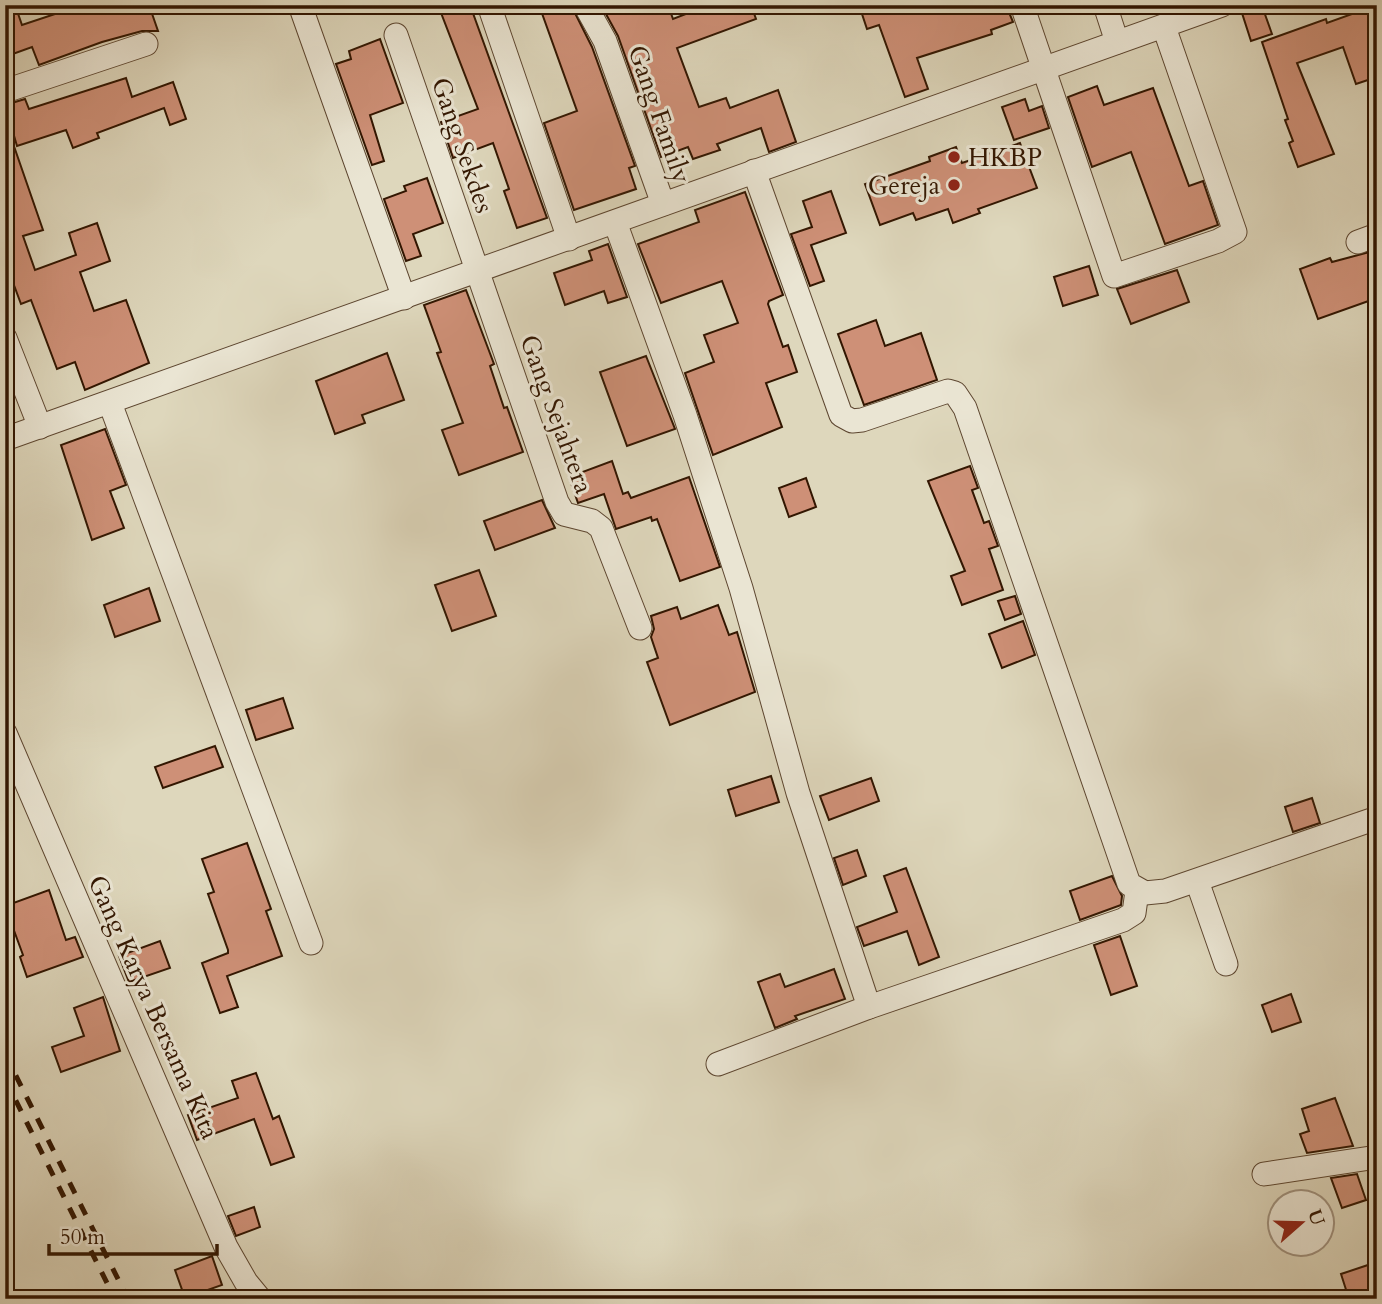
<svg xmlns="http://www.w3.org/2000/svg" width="1382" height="1304" viewBox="0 0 1382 1304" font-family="Cardo,serif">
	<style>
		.building { fill: #ce9077; stroke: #321601; stroke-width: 2 }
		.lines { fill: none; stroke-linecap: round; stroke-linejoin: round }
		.minor-casing { stroke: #5d4630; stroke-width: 25 }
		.minor { stroke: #eae5d3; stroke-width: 23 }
		.rail { stroke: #321601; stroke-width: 5; stroke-dasharray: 12 12; stroke-linecap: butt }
		.poi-dot { fill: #8f2418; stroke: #eae5d3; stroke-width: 2.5 }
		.labels { text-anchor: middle; stroke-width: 6; stroke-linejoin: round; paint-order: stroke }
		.street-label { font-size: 26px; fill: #321601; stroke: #eae5d3 }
		.poi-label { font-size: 26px; fill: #321601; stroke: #eae5d3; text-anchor: start }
	</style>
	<rect width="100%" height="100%" fill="#ded7bc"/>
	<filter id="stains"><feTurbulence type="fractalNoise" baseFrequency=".00286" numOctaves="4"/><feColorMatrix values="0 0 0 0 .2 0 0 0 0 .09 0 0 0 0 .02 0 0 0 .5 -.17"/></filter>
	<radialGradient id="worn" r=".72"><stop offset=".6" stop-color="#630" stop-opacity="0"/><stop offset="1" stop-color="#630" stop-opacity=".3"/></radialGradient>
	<g class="building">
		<path d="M5 5H15L22 25 82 5 84 11 101 5H149L158 31H142L102 42 39 65 32 47 10 55 5 42Z"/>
		<path d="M438 5H470L547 218 517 228 504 191 509 189 493 143 453 158 441 122 478 109Z"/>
		<path d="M539 5H571L592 47 635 166 629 168 636 189 574 210 544 123 577 111Z"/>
		<path d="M601 5H668L673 19 709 5H751L756 19 677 48 699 107 726 98 730 108 778 90 796 142 769 152 761 128 717 144 720 150 693 159 688 147 661 157 618 36Z"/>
		<path d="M859 5H1006L1013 22 991 30 992 34 917 58 928 89 905 97 879 25 867 29Z"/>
		<path d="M1262 6 1272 34 1251 41 1242 13Z"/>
		<path d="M1377 9V77L1356 84 1343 47 1297 63 1334 154 1298 167 1289 143 1293 141 1285 120 1288 119 1262 42 1326 19 1327 23 1363 10 1364 13Z"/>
		<path d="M380 39 403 103 370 115 384 161 372 165 336 64 351 59 349 51Z"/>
		<path d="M126 78 132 97 173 82 186 119 170 125 164 108 97 133 99 138 73 148 66 130 17 146 5 105 25 99 29 109Z"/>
		<path d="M1097 86 1104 105 1153 88 1189 186 1203 181 1218 225 1165 244 1131 152 1092 167 1068 97Z"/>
		<path d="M1025 99 1029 111 1042 106 1049 128 1014 140 1002 107Z"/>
		<path d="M5 129H8L43 230 23 236 35 270 76 255 69 233 97 223 110 261 80 272 94 311 126 300 149 363 85 390 75 362 57 369 31 300 21 304 5 261Z"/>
		<path d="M1020 143 1037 188 978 209 980 213 953 223 948 209 916 220 913 213 880 225 865 184 930 161 929 157 956 147 962 163Z"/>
		<path d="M427 178 443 223 413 234 421 256 406 261 384 199 406 191 404 186Z"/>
		<path d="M831 191 846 233 811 245 824 281 810 286 791 234 812 227 803 201Z"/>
		<path d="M745 192 783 295 769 301 768 304 783 347 788 345 797 372 766 383 782 427 713 455 685 373 714 362 704 335 738 323 722 281 661 303 638 244 699 222 695 210Z"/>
		<path d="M608 244 627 297 608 303 604 291 565 305 554 273 592 260 589 251Z"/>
		<path d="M1377 250V298L1318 319 1300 269 1330 258 1332 262Z"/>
		<path d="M1089 266 1098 295 1063 306 1054 277Z"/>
		<path d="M1177 270 1189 302 1131 324 1117 289Z"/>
		<path d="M466 290 494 364 490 366 504 408 507 407 523 452 459 475 442 430 463 423 437 353 441 352 424 305Z"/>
		<path d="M876 320 885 346 921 333 937 380 864 405 838 334Z"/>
		<path d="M387 353 404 400 362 415 365 423 335 434 316 381Z"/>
		<path d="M646 356 675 429 627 446 600 372Z"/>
		<path d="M105 429 126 485 110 491 124 528 92 540 61 445Z"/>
		<path d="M612 461 623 494 628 492 631 498 689 477 720 567 680 581 657 519 652 521 651 517 616 529 604 494 578 503 569 477Z"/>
		<path d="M970 466 978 488 972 490 984 523 989 521 998 546 989 549 1003 590 962 605 951 576 965 571 928 481Z"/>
		<path d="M806 478 816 507 789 517 779 488Z"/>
		<path d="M542 500 555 528 495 550 484 521Z"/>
		<path d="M479 570 496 616 452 631 435 585Z"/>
		<path d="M149 588 160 621 115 637 104 605Z"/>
		<path d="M1015 596 1021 614 1005 620 998 601Z"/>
		<path d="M718 605 729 635 737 632 755 692 670 725 647 662 658 658 651 637 654 629 651 616 677 607 681 619Z"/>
		<path d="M1023 621 1035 655 1002 668 989 634Z"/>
		<path d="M283 698 293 728 256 740 246 710Z"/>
		<path d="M215 746 223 767 163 788 155 767Z"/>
		<path d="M771 776 779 802 736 816 728 790Z"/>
		<path d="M871 778 879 801 829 820 820 796Z"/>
		<path d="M1312 798 1320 823 1293 832 1285 807Z"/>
		<path d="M247 843 271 909 266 911 282 956 227 976 238 1007 220 1013 202 963 228 953V950L208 894 214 892 202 859Z"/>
		<path d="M857 850 866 876 843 885 834 858Z"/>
		<path d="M906 868 939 957 919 965 907 931 864 946 857 927 897 912 884 876Z"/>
		<path d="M1112 876 1122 896 1121 905 1080 920 1070 891Z"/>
		<path d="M49 890 66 940 75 937 83 957 27 977 20 957 23 955 5 906Z"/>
		<path d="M1120 936 1137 986 1111 995 1094 945Z"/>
		<path d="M160 941 170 968 129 982 119 956Z"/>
		<path d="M834 969 845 999 795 1016 797 1019 775 1028 758 982 780 974 785 987Z"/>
		<path d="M1291 994 1301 1022 1272 1032 1262 1005Z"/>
		<path d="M103 997 120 1051 61 1072 52 1047 84 1036 74 1008Z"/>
		<path d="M256 1073 273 1119 279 1116 294 1157 271 1165 254 1119 197 1140 188 1115 238 1098 232 1081Z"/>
		<path d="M1335 1098 1353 1146 1307 1153 1300 1134 1309 1131 1302 1109Z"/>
		<path d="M1357 1174 1366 1200 1342 1208 1331 1178Z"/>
		<path d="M254 1207 260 1227 236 1236 228 1216Z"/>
		<path d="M212 1256 222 1285 185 1298 175 1270Z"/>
		<path d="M1377 1262V1299H1349L1341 1274Z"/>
	</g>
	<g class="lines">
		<g class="minor-casing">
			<g id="minor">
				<path d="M300 5 404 298"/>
				<path d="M489 5 569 239"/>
				<path d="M585 5 605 41 663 204"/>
				<path d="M1022 5 1114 276 1218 241 1235 232 1164 27"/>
				<path d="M1105 5 1117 42"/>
				<path d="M396 35 557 502 564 514 592 521 601 528 640 628"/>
				<path d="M5 91 146 44"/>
				<path d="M754 171 841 415 852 421 862 420 948 391 955 393 965 408 1129 884 1145 893 1165 891 1377 818"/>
				<path d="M615 222 685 415 741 588 798 793 869 1007"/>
				<path d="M1358 242 1377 235"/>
				<path d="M5 338 40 427"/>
				<path d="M110 403 311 943"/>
				<path d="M5 439 1222 5"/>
				<path d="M5 733 226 1247 246 1282 260 1299"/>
				<path d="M1197 881 1226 964"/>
				<path d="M718 1064 869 1007 1123 920 1134 913 1137 891"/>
				<path d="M1264 1174 1377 1157"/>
			</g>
		</g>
		<use href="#minor" class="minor"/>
		<g class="rail">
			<path d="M5 1054 128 1299"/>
			<path d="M5 1079 115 1299"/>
		</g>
	</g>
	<g class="poi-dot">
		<circle cx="954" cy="157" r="7"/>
		<circle cx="954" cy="185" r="7"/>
	</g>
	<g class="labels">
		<g class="street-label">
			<text transform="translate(660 114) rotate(71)" y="9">Gang Family</text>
			<text transform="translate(463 145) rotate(71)" y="9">Gang Sekdes</text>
			<text transform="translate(557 414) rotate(70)" y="9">Gang Sejahtera</text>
			<text transform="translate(154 1007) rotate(66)" y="9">Gang Karya Bersama Kita</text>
		</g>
		<g class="poi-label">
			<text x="968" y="166">HKBP</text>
			<text x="940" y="194" text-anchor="end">Gereja</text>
		</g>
	</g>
	<rect width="1382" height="1304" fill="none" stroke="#ded7bc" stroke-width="28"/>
	<rect x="7" y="7" width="1368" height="1290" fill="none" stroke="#321601" stroke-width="3.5"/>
	<rect x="14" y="14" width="1354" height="1276" fill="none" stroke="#321601" stroke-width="2"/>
	<g transform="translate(1301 1223) rotate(70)"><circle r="33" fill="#eae5d3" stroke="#a0927f" stroke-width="2"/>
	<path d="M0-5L12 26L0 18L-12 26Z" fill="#8f2418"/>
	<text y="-10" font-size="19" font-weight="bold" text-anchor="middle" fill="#321601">U</text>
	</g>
	<path d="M49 1244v10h168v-10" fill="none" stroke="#321601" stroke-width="3.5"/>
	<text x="60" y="1244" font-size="21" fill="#321601" stroke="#eae5d3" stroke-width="5" paint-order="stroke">50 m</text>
	<rect width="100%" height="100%" filter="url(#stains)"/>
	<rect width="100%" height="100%" fill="url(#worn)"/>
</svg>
